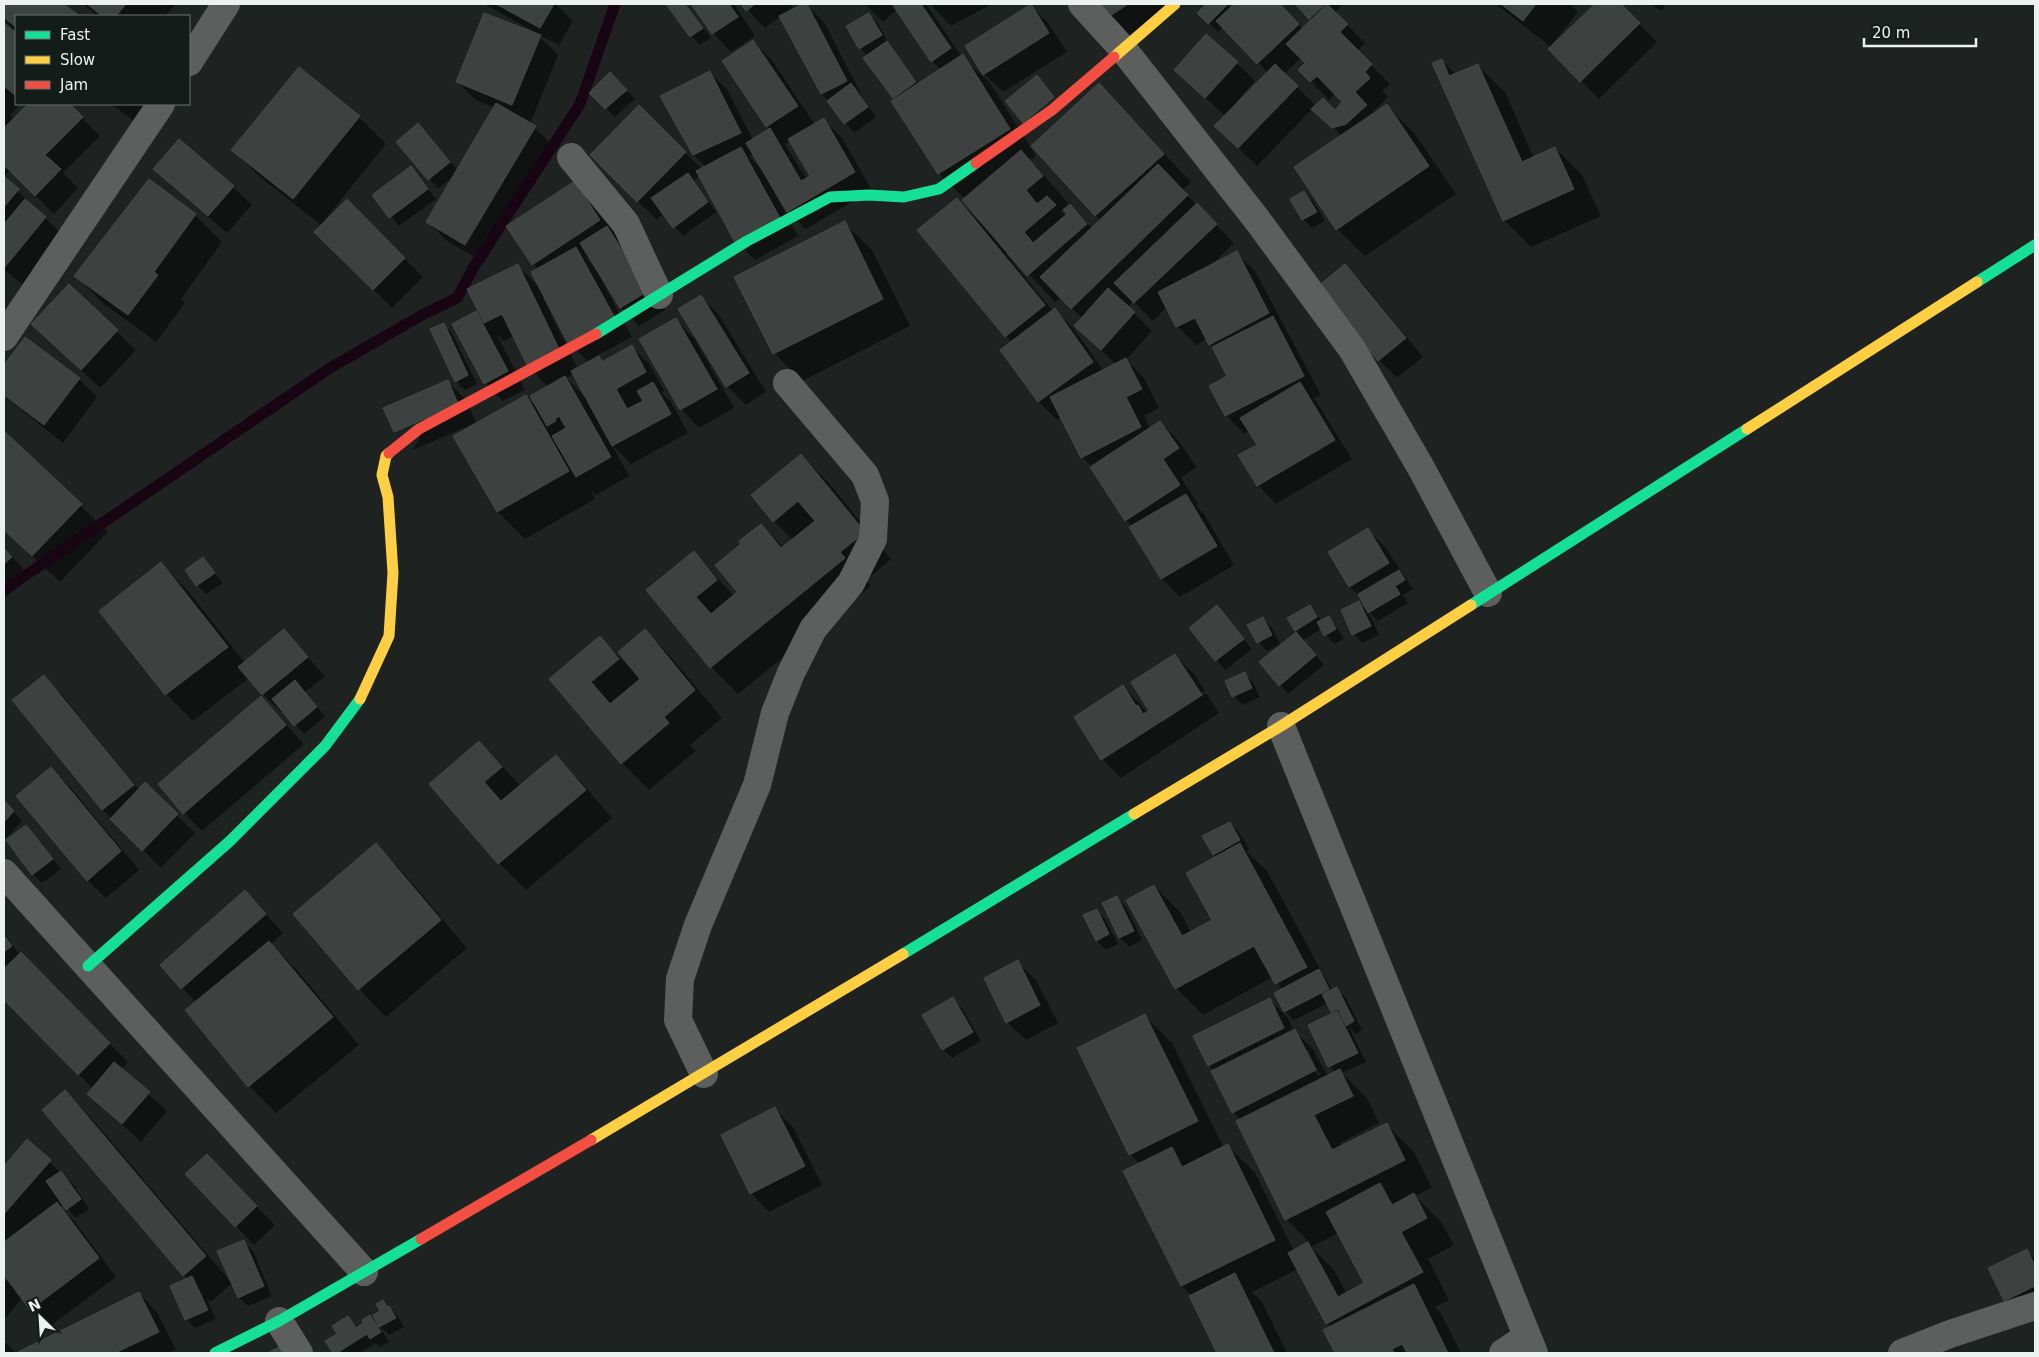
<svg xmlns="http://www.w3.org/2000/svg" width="2039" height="1357" viewBox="0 0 2039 1357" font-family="'DejaVu Sans',sans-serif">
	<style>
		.shadow { fill: #0007; fill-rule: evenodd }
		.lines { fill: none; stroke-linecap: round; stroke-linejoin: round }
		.stream { stroke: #170513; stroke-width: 11 }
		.building { fill: #3d4240; stroke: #454948 }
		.street { stroke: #5c5f5e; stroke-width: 28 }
		.fast { stroke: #16e098; stroke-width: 11 }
		.slow { stroke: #ffcf43; stroke-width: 11 }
		.jam { stroke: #f24e42; stroke-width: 11 }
	</style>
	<rect width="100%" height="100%" fill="#1e2322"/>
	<g class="shadow">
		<path d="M4 4H61L78 16H16V104H20L10 116 14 120 26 108 21 104H68L100 136 63 173 78 188 54 214 10 170 5 175 4 174V25L13 33 15 31 4 20Z"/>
		<path d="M83 4H176L165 16H98Z"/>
		<path d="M484 4H555L573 21 559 45 538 35 558 55 530 124 553 145 484 263 446 240 428 222 456 174 438 189 397 142 418 125 458 170 495 108 476 100 457 82 537 33Z"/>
		<path d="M668 4H686L711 38 700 45 691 36Z"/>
		<path d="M692 4H734L755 36 731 52 713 33Z"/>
		<path d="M742 4H790L793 7 789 10 790 12 806 4 824 22 864 100 876 117 854 133 822 94 781 16 765 28Z"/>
		<path d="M865 4H926L962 57 990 83 1036 156 1030 160 1069 204 1061 211 1066 216 1068 214 1070 206 1093 229 1101 221 1033 146 1099 85 1191 182 1182 190 1234 243 1211 265 1236 253 1255 271 1321 395 1314 398 1352 459 1276 504 1258 485 1259 445 1250 431 1244 434 1226 415 1229 377 1207 339 1196 345 1177 326 1167 307 1153 321 1133 301 1128 307 1152 331 1126 360 1144 378 1159 408 1144 416 1150 429 1160 422 1179 441 1196 467 1181 478 1198 504 1196 505 1204 514 1234 565 1180 597 1162 579 1132 527 1126 520 1092 467 1082 457 1061 416 1057 420 1038 401 1012 343 919 230 956 199 982 224 983 223 965 199 939 174 868 56 860 48 869 14 878 23 889 45 919 84 941 70 932 61 897 9 883 22ZM1008 252 1055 302 1061 297 1082 318 1075 326 1116 364 1104 371 1073 328 1055 310 1053 311 1006 254Z"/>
		<path d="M930 4H992L951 26Z"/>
		<path d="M1094 4H1173L1124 38Z"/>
		<path d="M1208 4H1227L1231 8 1236 4H1279L1303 29 1312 20 1297 4H1343L1335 12 1365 43 1357 51 1390 84 1382 91 1388 97 1373 112 1375 114 1387 106 1414 133 1456 194 1365 256 1337 229 1342 136 1313 108 1257 166 1235 145 1226 117 1176 70 1237 63 1255 81 1233 106 1234 108 1268 73 1223 27 1218 32 1199 13ZM1301 58 1307 63 1300 70 1311 81 1329 100 1336 93 1344 102 1335 111 1316 106 1284 74Z"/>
		<path d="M1496 4H1570L1578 12 1551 46 1552 47 1597 4H1619L1657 42 1599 99 1550 49 1552 48Z"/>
		<path d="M1650 4H1666L1662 11Z"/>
		<path d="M1031 6 1049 24 1067 52 1003 92 984 74Z"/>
		<path d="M753 42 772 60 815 125 824 120 842 138 872 190 806 229 788 211 754 154 749 156 762 170 798 236 755 260 736 241 700 175 694 181 716 212 683 236 663 213 657 220 591 155 639 107 702 169 706 167 694 155 662 96 710 72 728 91 753 140 770 130 767 126ZM790 141 811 176 807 179 785 145Z"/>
		<path d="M1442 60 1456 75 1477 65 1505 92 1534 158 1555 148 1582 175 1601 216 1531 247 1504 220Z"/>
		<path d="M299 68 359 117 386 144 323 222 325 224 347 201 423 277 392 308 316 232 322 226 260 177 233 150Z"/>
		<path d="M610 74 635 99 615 117 591 93Z"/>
		<path d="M111 104H160L142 127Z"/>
		<path d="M411 167 436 199 399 226 374 195Z"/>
		<path d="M155 169 233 187 252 205 227 233 173 187Z"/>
		<path d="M4 178 64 236 23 285 4 269Z"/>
		<path d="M575 182 593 201 617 237 625 246 665 310 639 326 621 307 604 280 602 281 632 337 587 361 569 342 545 297 543 298 578 369 598 358 603 362 632 347 650 365 664 391 661 392 671 402 688 433 631 464 612 445 629 476 596 495 591 490 595 499 525 539 498 512 455 437 476 425 475 423 413 450 448 382 466 400 477 424 526 397 537 408 548 387 530 368 514 336 504 341 497 335 525 390 503 401 485 383 476 313 483 320 518 266 539 287 538 269 533 264ZM590 257 595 267 587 259ZM574 374 586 398 566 378Z"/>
		<path d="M1304 192 1313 201 1325 221 1312 228 1303 219Z"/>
		<path d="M195 215 222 242 181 299 185 303 156 342 103 303 76 276Z"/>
		<path d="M844 223 872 250 910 326 802 381 774 353Z"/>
		<path d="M1345 266 1363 284 1423 357 1397 378 1379 360Z"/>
		<path d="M69 286 136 350 100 388 32 324Z"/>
		<path d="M701 297 719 315 766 392 746 405 727 386 680 310Z"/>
		<path d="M676 320 694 338 734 408 699 428 681 409Z"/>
		<path d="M443 324 452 333 477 384 465 390 456 381Z"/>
		<path d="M25 339 79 379 97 397 63 443 4 396V367Z"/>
		<path d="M4 432 108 532 60 582 4 530Z"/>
		<path d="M801 455 828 482 891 559 866 580 871 586 738 694 711 667 648 590 694 553 734 596 739 593 742 544 761 525 784 548 793 540 774 521Z"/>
		<path d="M1368 530 1386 548 1413 589 1403 595 1408 603 1378 621 1368 611 1361 598 1350 587 1329 553Z"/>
		<path d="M4 547 29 576 4 599Z"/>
		<path d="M203 559 223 583 206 594 197 585Z"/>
		<path d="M161 563 188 591 245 663 284 631 325 676 305 692 325 716 304 734 283 711 281 712 263 694 249 678 193 721 166 694Z"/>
		<path d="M1359 603 1368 611 1379 635 1362 643 1354 634Z"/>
		<path d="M1217 607 1252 649 1225 670 1190 628Z"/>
		<path d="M1310 607 1322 621 1329 618 1337 627 1344 639 1334 644 1321 629 1303 640 1324 665 1288 694 1261 662 1298 632 1296 630Z"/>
		<path d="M1263 619 1272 628 1280 644 1267 651 1258 642 1249 626Z"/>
		<path d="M645 631 672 658 722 718 690 745 696 751 649 790 622 763 551 679 600 638 630 668Z"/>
		<path d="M1175 655 1194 674 1205 691 1161 720V723L1206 693 1219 713 1121 778 1102 759 1075 717 1123 687 1141 705 1147 714 1151 711Z"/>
		<path d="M1244 673 1253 682 1260 697 1242 705 1234 696Z"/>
		<path d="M44 677 62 695 139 790 145 784 195 833 161 868 103 810 14 700Z"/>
		<path d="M261 697 304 744 202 831 184 813Z"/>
		<path d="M479 743 521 786 556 757 583 784 612 818 526 890 499 863 431 784Z"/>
		<path d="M51 769 70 787 139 870 106 898 87 880Z"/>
		<path d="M4 801 22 821 6 838 4 836Z"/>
		<path d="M1230 823 1239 832 1249 849 1246 851 1267 871 1324 976 1333 990 1337 989 1346 998 1362 1030 1356 1034 1349 1027 1366 1062 1342 1073 1367 1098 1379 1123 1340 1143 1342 1146 1387 1125 1414 1152 1432 1188 1415 1196 1441 1222 1454 1245 1428 1259 1449 1300 1435 1307 1441 1313 1461 1353H1336L1325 1330 1331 1327 1327 1323 1298 1269 1252 1292 1262 1302 1287 1353H1218L1192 1296 1182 1286 1140 1164 1130 1154 1145 1016 1172 1043 1224 1148 1228 1146 1255 1173 1294 1251 1310 1243 1286 1219 1241 1120 1233 1112 1214 1071 1209 1065 1270 1000 1288 1018 1294 1031 1313 1049 1328 1077 1336 1073 1330 1066 1335 1014 1328 1003 1294 1020 1285 1011 1283 990 1273 977 1203 1015 1176 988 1154 886 1181 913 1191 933 1214 920 1216 857 1214 854ZM1305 1051H1308L1320 1075 1318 1076ZM1339 1233 1366 1284 1347 1294 1335 1271 1311 1247Z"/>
		<path d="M26 826 61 869 42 883 33 874Z"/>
		<path d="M376 845 403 872 467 948 386 1017 359 989Z"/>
		<path d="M245 892 283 933 271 944 296 969 359 1045 276 1113 249 1086 196 1002 182 988Z"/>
		<path d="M1117 898 1126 907 1142 940 1129 947 1120 938Z"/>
		<path d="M1096 910 1105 919 1118 944 1106 950 1097 941 1085 915Z"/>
		<path d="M4 933 20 955 40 972 128 1062 121 1069 167 1111 141 1142 89 1094 93 1089 4 999V971L12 963 11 961 4 967Z"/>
		<path d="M1017 962 1036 980 1058 1023 1026 1040 1007 1022Z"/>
		<path d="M953 999 962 1008 981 1041 952 1058 943 1049Z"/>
		<path d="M65 1092 92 1119 231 1282 244 1242 253 1251 272 1296 248 1306 239 1298 232 1283 211 1302 206 1298 216 1319 195 1328 186 1319 188 1280Z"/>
		<path d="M775 1109 793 1127 822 1185 769 1212 751 1193Z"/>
		<path d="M27 1141 77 1188 76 1189 89 1209 76 1218 63 1204 60 1207 75 1222 116 1277 49 1327 22 1298 4 1320V1278L12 1286 13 1285 4 1273V1168Z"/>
		<path d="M187 1174H225L275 1225 254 1245Z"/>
		<path d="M2027 1251 2035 1259V1313L2024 1319 2005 1300 1990 1269Z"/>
		<path d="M139 1293 157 1312 176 1350 170 1353H20Z"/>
		<path d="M383 1302 398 1317 404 1327 389 1335 380 1326Z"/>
		<path d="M370 1317 379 1326 389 1342 380 1347 376 1343 360 1353H335L327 1342 339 1334 348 1318 358 1328Z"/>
		<path d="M4 1341 16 1353H4Z"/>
	</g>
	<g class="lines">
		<path class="stream" d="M4 590 330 368 422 315 457 298 475 265 580 104 615 4"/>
	</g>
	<g class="building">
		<path d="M4 4H63L80 16H16V27L4 18Z"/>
		<path d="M87 4H126L116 16H102Z"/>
		<path d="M496 4H554L540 28Z"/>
		<path d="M666 4H685L703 28 690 37Z"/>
		<path d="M691 4H729L738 17 712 34Z"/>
		<path d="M741 4H755L746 11Z"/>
		<path d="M803 4H807L847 81 821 94 779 16Z"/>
		<path d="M892 4H921L951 48 931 62Z"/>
		<path d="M1031 4 1049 33 983 75 965 46Z"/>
		<path d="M1093 4H1128L1104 20Z"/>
		<path d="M1206 4H1228L1208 24 1197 13Z"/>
		<path d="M1234 4H1280L1299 24 1257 64 1216 21Z"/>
		<path d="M1295 4H1325L1309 19Z"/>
		<path d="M1327 4 1348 24 1340 32 1372 64 1365 72 1370 78 1355 92 1367 105 1346 124 1332 128 1311 109 1323 98 1335 110 1342 102 1317 76 1310 82 1298 70 1305 63 1286 44Z"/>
		<path d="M1501 4H1536L1523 21Z"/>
		<path d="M1595 4H1621L1640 23 1580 82 1548 49Z"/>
		<path d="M484 13 541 35 512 105 456 82Z"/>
		<path d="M869 13 882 35 859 49 846 26Z"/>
		<path d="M4 23 16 33V96L4 86Z"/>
		<path d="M1206 34 1238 62 1205 98 1174 70Z"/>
		<path d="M753 40 798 106 766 127 722 61Z"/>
		<path d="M887 41 916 82 893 98 863 58Z"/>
		<path d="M963 54 1010 129 938 174 891 101Z"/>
		<path d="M1442 59 1449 76 1478 64 1522 162 1555 147 1574 189 1503 221 1432 63Z"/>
		<path d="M1275 64 1298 86 1238 148 1214 126Z"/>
		<path d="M299 67 360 116 293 199 231 150Z"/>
		<path d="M710 71 741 133 693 155 660 96Z"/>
		<path d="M610 72 627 90 605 109 589 93Z"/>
		<path d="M1037 75 1054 97 1023 123 1005 101Z"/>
		<path d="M851 83 868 107 844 124 827 101Z"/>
		<path d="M1099 83 1164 154 1095 216 1031 146Z"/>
		<path d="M496 103 536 126 465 245 426 222Z"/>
		<path d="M28 104H70L83 117 45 155 61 169 35 196 4 165V128Z"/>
		<path d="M1387 104 1429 166 1336 230 1294 167Z"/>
		<path d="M639 105 686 152 637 202 590 155Z"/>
		<path d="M824 118 855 172 787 212 746 143 770 128 801 181 810 176 788 139Z"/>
		<path d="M418 123 450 162 428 180 396 142Z"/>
		<path d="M179 139 234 186 208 216 153 169Z"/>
		<path d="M741 147 780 218 735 242 696 171Z"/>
		<path d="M1021 150 1043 176 1026 190 1037 204 1047 196 1056 205 1024 232 1033 243 1067 214 1063 210 1070 204 1087 224 1027 276 962 200Z"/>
		<path d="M1158 164 1188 195 1071 309 1040 277Z"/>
		<path d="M411 166 428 189 389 218 372 195Z"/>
		<path d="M688 173 708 202 673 228 651 198Z"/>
		<path d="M4 176 19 189 4 207Z"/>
		<path d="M149 179 196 214 154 272 158 275 128 315 74 276Z"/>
		<path d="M575 181 600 220 532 265 506 226Z"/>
		<path d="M1304 191 1317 212 1302 220 1290 199Z"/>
		<path d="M957 198 1045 305 1005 337 917 230Z"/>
		<path d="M25 199 46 217 4 268V224Z"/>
		<path d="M347 199 405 258 373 290 314 232Z"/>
		<path d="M1197 203 1217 224 1134 303 1114 283Z"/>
		<path d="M845 221 883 299 773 354 734 277Z"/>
		<path d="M607 226 648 291 620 308 580 243Z"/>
		<path d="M576 247 615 318 568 343 531 272Z"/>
		<path d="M1237 251 1269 313 1209 345 1195 318 1176 327 1158 292Z"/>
		<path d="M518 264 561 353 529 369 502 314 484 323 467 289Z"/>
		<path d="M1345 264 1406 338 1378 361 1317 287Z"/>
		<path d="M69 284 118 330 81 370 31 324Z"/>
		<path d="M1108 288 1135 312 1101 350 1074 326Z"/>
		<path d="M701 295 749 373 726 387 678 309Z"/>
		<path d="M1055 308 1093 362 1038 402 1000 350Z"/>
		<path d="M476 311 508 371 484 384 452 324Z"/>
		<path d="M1273 316 1304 376 1225 416 1209 386 1227 376 1212 347Z"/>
		<path d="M676 318 717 389 680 410 639 339Z"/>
		<path d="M444 323 468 375 455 382 430 329Z"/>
		<path d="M25 337 80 378 44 425 4 395V365Z"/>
		<path d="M632 345 646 372 616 389 627 409 643 401 637 391 653 382 671 414 612 446 571 371 599 356 602 362Z"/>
		<path d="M1126 358 1142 389 1126 397 1141 427 1081 458 1050 397Z"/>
		<path d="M565 376 611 457 576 477 552 436 566 428 559 416 555 419 556 421 547 426 530 396Z"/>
		<path d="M448 380 458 404 394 432 383 408Z"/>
		<path d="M1300 382 1335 440 1257 486 1238 455 1257 445 1240 418Z"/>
		<path d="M526 395 569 471 497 512 453 436Z"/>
		<path d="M1160 421 1179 448 1163 459 1180 485 1125 521 1090 467Z"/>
		<path d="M4 431 82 504 32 556 4 530Z"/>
		<path d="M801 454 865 532 840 552 845 558 710 668 646 590 694 551 717 580 696 597 711 614 737 592 715 565 741 544 739 541 761 524 781 548 815 521 798 501 773 522 751 495Z"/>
		<path d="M1186 494 1217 546 1161 579 1129 527Z"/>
		<path d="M1368 528 1389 563 1349 587 1328 552Z"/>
		<path d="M4 548 12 557 4 564Z"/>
		<path d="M203 557 215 573 196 586 185 570Z"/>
		<path d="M161 562 228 647 165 695 99 611Z"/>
		<path d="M1399 570 1405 580 1395 586 1400 594 1368 613 1358 594Z"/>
		<path d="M1359 601 1371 626 1352 635 1341 610Z"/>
		<path d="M1217 605 1244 639 1215 661 1189 628Z"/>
		<path d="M1310 605 1317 617 1295 631 1287 618Z"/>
		<path d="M1329 616 1336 629 1324 636 1317 622Z"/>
		<path d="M1263 617 1272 635 1257 643 1247 625Z"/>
		<path d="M284 629 308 657 262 695 238 667Z"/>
		<path d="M645 629 695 690 664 717 669 723 621 764 549 679 600 636 619 659 591 682 610 704 640 679 618 652Z"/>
		<path d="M1296 632 1316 655 1279 686 1259 662Z"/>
		<path d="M1175 654 1202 695 1101 760 1074 717 1123 685 1136 706 1138 705 1143 714 1149 711 1131 682Z"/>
		<path d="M1245 672 1252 688 1232 697 1225 681Z"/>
		<path d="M44 675 134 785 102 810 12 700Z"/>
		<path d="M295 680 317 707 294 726 272 699Z"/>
		<path d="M261 696 286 725 183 814 158 784Z"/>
		<path d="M479 741 502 767 484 782 501 801 556 755 586 790 498 864 429 784Z"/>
		<path d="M51 767 121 851 87 881 16 796Z"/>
		<path d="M145 782 178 814 142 851 110 819Z"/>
		<path d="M4 800 14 811 4 822Z"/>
		<path d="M1230 822 1240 840 1213 855 1202 836Z"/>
		<path d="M26 825 53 859 32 875 6 840Z"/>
		<path d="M376 843 441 920 358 990 293 914Z"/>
		<path d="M1240 843 1307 967 1275 984 1254 946 1175 989 1126 900 1154 885 1182 936 1212 920 1186 873Z"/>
		<path d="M245 890 266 914 181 989 160 965Z"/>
		<path d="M1117 896 1134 931 1119 938 1102 903Z"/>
		<path d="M1097 909 1109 934 1096 941 1083 915Z"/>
		<path d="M4 935 12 946 4 952Z"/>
		<path d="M269 941 333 1017 248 1087 185 1010Z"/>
		<path d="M21 952 110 1043 78 1075 4 1000V969Z"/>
		<path d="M1018 960 1040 1005 1006 1023 984 978Z"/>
		<path d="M1319 969 1329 989 1284 1012 1274 993Z"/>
		<path d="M1337 987 1354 1021 1346 1026 1338 1009 1331 1012 1322 994Z"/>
		<path d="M953 997 973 1032 942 1050 922 1015Z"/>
		<path d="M1270 998 1284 1028 1208 1066 1193 1036Z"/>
		<path d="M1337 1011 1358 1053 1328 1067 1308 1025Z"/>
		<path d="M1145 1014 1198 1121 1129 1155 1077 1048Z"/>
		<path d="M1295 1029 1316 1070 1232 1113 1211 1071Z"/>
		<path d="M114 1062 150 1092 122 1124 87 1094Z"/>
		<path d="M1340 1069 1353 1096 1314 1115 1332 1150 1387 1123 1405 1160 1285 1220 1236 1121Z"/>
		<path d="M65 1090 206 1256 183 1276 42 1110Z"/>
		<path d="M775 1107 805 1166 750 1194 721 1135Z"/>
		<path d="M27 1139 51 1160 4 1214V1166Z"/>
		<path d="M1228 1144 1275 1240 1181 1286 1123 1171 1172 1147 1182 1167Z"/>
		<path d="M207 1154 257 1206 235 1227 185 1174Z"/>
		<path d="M61 1171 81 1199 66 1210 46 1181Z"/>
		<path d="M1380 1183 1392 1205 1414 1193 1427 1218 1401 1232 1423 1272 1326 1324 1288 1253 1308 1242 1338 1297 1364 1283 1326 1212Z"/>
		<path d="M57 1202 99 1258 30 1310 4 1275V1242Z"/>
		<path d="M244 1240 264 1286 238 1298 217 1251Z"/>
		<path d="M2027 1249 2035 1266V1286L2004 1301 1988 1268Z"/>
		<path d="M1235 1273 1274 1353H1217L1189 1296Z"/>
		<path d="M192 1276 208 1310 185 1320 170 1286Z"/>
		<path d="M1414 1284 1448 1353H1407L1402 1344 1392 1349 1394 1353H1335L1323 1330Z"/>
		<path d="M139 1292 159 1332 115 1353H19L18 1352Z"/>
		<path d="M383 1300 387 1307 389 1306 396 1318 379 1327 373 1315 380 1311 376 1304Z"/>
		<path d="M370 1315 381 1332 370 1339 367 1334 337 1353H333L325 1341 337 1334 332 1326 348 1316 356 1328 363 1323 362 1320Z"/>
		<path d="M283 1345 288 1353H268Z"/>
	</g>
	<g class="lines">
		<g class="street">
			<path d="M1082 4 1123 49 1258 221 1352 349 1420 466 1488 593"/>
			<path d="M189 62 226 4"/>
			<path d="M571 157 626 224 659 295"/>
			<path d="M4 337 161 104"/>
			<path d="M1281 726 1534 1353"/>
			<path d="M4 873 364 1272"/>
			<path d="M704 1074 678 1020 680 979 698 925 757 785 775 713 791 673 813 629 851 583 873 539 875 501 865 475 787 383"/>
			<path d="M279 1321 299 1353"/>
			<path d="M1503 1353 1527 1337"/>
			<path d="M1902 1353 1950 1334 2035 1306"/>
		</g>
		<g class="fast">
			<path d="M1977 282 2035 245"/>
			<path d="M596 334 747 241 830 197 869 195 904 197 939 189 976 163"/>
			<path d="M1471 605 1747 429"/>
			<path d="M903 954 1134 814"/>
			<path d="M88 966 230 841 325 746 360 699"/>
			<path d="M215 1353 279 1321 421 1239"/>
		</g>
		<g class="slow">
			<path d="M1114 57 1175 4"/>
			<path d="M1747 429 1977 282"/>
			<path d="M360 699 389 636 393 573 388 497 382 475 386 456 389 453"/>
			<path d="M1134 814 1281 726 1471 605"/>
			<path d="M591 1140 903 954"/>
		</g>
		<g class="jam">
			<path d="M976 163 1052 110 1114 57"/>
			<path d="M389 453 419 429 596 334"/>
			<path d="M421 1239 591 1140"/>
		</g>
	</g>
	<rect width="2039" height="1357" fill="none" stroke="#ecf2f0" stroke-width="10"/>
	<rect x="15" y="15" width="175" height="90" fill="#131c19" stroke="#6a726f"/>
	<rect x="25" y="31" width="25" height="8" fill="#16e098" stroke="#6a726f"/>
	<text x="60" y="40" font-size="15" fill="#ecf2f0">Fast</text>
	<rect x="25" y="56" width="25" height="8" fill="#ffcf43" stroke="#6a726f"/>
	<text x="60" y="65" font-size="15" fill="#ecf2f0">Slow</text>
	<rect x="25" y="81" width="25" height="8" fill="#f24e42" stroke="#6a726f"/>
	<text x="60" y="90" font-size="15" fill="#ecf2f0">Jam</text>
	<g transform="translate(40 1317) rotate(335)" stroke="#131c19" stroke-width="4" paint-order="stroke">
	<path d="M0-4L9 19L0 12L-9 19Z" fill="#ecf2f0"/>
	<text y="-8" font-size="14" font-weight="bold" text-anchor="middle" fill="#ecf2f0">N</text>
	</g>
	<path d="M1864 38v8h112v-8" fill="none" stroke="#ecf2f0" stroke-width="2.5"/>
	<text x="1872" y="38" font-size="15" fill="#ecf2f0" stroke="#131c19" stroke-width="4" paint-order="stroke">20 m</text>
</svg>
